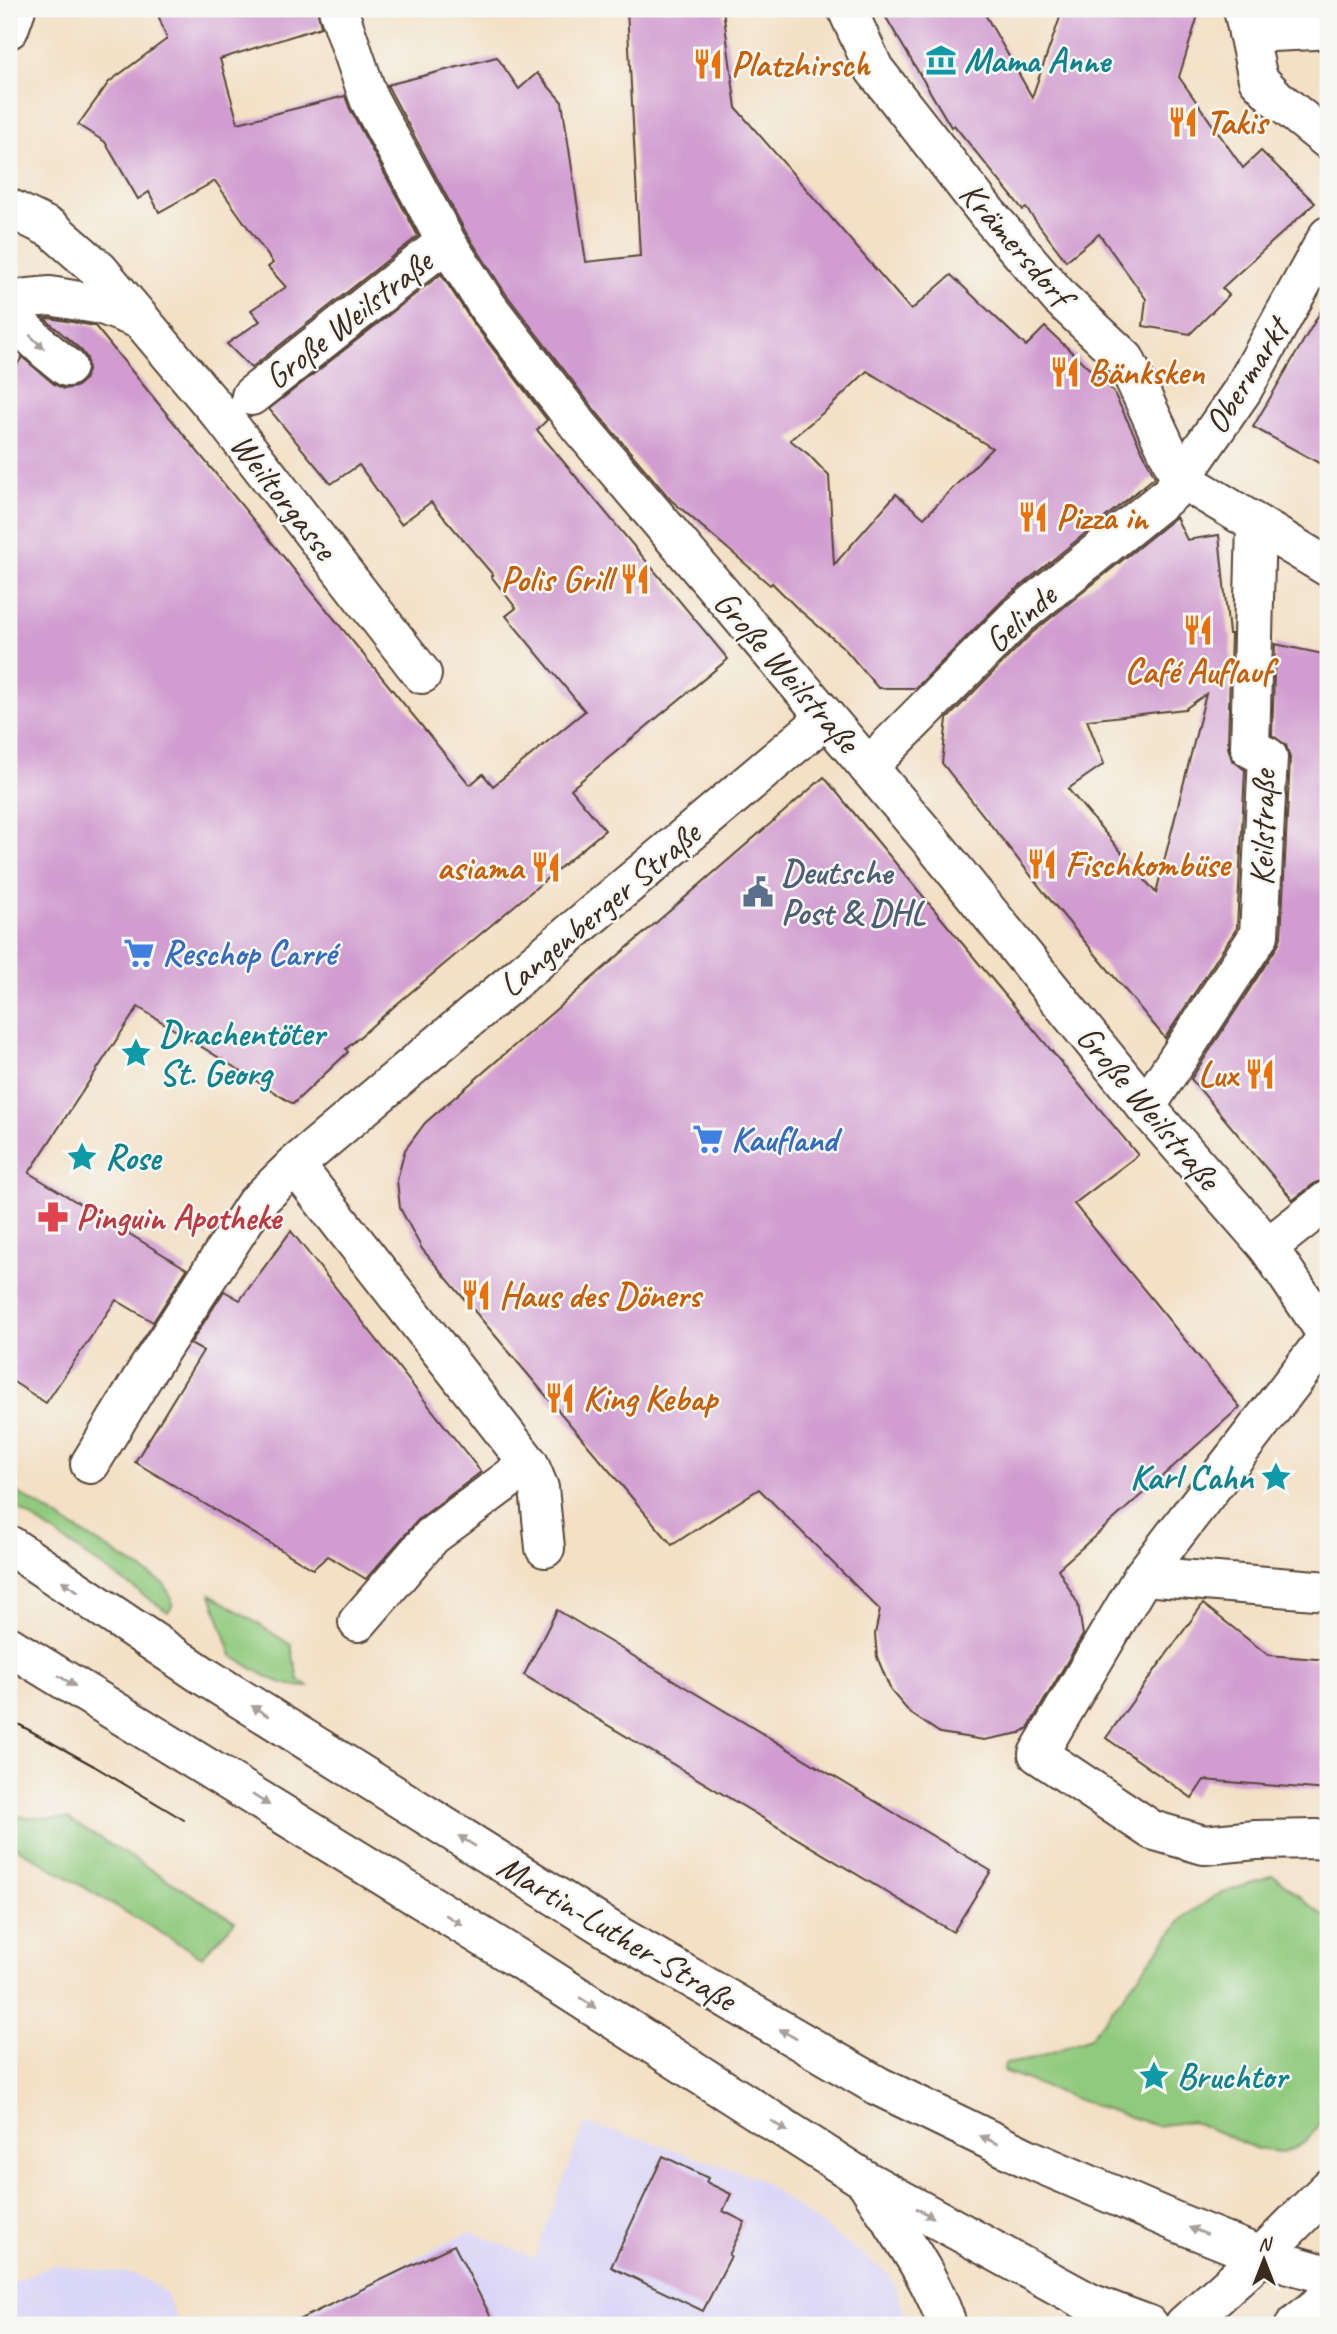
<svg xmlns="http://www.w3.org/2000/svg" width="1337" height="2334" viewBox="0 0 1337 2334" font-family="Caveat,sans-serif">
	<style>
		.built { fill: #dad6f7 }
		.green { fill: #91ca7e; stroke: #667a4e; stroke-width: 2 }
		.building { fill: #d19dd0; fill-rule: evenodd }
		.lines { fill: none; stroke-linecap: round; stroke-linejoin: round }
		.street-casing { stroke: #574537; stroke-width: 42 }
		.primary-casing { stroke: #574537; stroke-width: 42 }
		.street { stroke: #fff; stroke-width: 38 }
		.primary { stroke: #fff; stroke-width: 38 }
		.tram { stroke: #3b2a1e; stroke-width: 2 }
		.oneway { fill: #a79f9a }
		.labels { text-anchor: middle; stroke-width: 5; stroke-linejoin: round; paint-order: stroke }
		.culture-label { font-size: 35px; font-weight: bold; fill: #0d838f; stroke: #f6f6f2; text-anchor: start }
		.food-label { font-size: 35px; font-weight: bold; fill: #c56008; stroke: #f6f6f2; text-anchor: start }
		.street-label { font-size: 35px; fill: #3b2a1e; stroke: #f6f6f2 }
		.service-label { font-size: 35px; font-weight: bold; fill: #4e5e75; stroke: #f6f6f2; text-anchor: start }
		.shop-label { font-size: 35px; font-weight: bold; fill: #366cbe; stroke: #f6f6f2; text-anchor: start }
		.health-label { font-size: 35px; font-weight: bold; fill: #be3a42; stroke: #f6f6f2; text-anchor: start }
	</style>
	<rect width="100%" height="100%" fill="#f6f6f2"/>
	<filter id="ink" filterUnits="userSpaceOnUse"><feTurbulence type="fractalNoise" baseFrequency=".0143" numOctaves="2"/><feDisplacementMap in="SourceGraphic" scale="14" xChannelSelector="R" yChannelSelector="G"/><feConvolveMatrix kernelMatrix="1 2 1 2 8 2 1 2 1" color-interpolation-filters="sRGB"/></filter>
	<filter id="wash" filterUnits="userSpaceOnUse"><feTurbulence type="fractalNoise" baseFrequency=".00686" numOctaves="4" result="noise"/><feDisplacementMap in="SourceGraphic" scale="28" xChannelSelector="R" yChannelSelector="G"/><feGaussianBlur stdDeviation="1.57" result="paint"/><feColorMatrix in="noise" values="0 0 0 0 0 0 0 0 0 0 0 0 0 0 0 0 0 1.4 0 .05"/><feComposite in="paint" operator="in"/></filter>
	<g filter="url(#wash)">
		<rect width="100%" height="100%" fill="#f3e0c5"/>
		<g class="built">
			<path d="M585 2124 646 2140 757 2178 890 2275 909 2325H280L471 2231 534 2258Z"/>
			<path d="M54 2265 135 2274 164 2291 180 2325H9V2284Z"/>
		</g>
		<g class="green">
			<path d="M9 1487 164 1584 172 1599V1607L168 1612 9 1502Z"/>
			<path d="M211 1594 291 1645 298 1679 309 1687C277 1687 259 1672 232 1656Z"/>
			<path d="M9 1816 68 1819 235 1921 202 1957 9 1843Z"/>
			<path d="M1273 1875 1328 1919V2113L1306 2142 1295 2148 1282 2152 1257 2149 1192 2121 1157 2126 1073 2098 1004 2071 1005 2064 1034 2059 1090 2038 1184 1917 1215 1896Z"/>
		</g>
		<g id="blocks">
			<g class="building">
				<path d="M156 9H317L321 27 220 59 238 123 345 96 350 109 418 236 251 368 227 344 260 321 251 310 286 287 268 267 273 263 215 181 159 212 149 192 138 199 105 142 78 125 109 82 167 39Z"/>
				<path d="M627 9H723L736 108 911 310 951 275 1026 346 1045 327 1113 391 1155 477 1003 600 916 688H878L844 648 797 608 772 583 770 585 671 500 597 413 506 294 465 231 387 85 497 57 519 89 537 73 562 102 586 262 640 256ZM867 371 992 448 924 518 896 494 834 565 829 476 808 454 790 440 830 407Z"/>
				<path d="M881 9H982L1032 97 1063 9H1200L1179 77 1243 168 1261 151 1315 203 1222 288 1229 295 1190 334 1143 326 1146 299 1099 234 1066 261 1026 208 1023 210 954 125 951 127Z"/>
				<path d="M441 274 471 320 547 420 537 430 728 659 571 789 605 830 398 1003 346 1049 348 1052 293 1104 138 1007 29 1173 187 1269 153 1322 116 1300 46 1403 9 1379V378L22 357 54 384 64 389 76 387 84 380 88 371 87 358 81 350 45 319 49 318 95 326 470 785 483 774 493 786 585 711 506 616 516 608 491 576 493 575 431 502 401 524 359 465 331 484 269 409Z"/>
				<path d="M1328 299V468L1253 427Z"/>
				<path d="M1176 517 1187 540 1219 535 1229 634H1231L1228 747 1232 760 1245 770 1237 928 1165 1038 1047 896 942 763 947 719 1032 633ZM1206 694 1193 746 1156 893 1068 789 1104 764 1087 720 1185 709Z"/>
				<path d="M1275 644 1328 655V1179L1315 1183 1293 1200 1191 1079 1277 947 1281 937 1290 758 1286 745 1272 735Z"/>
				<path d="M824 777 1138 1155 1074 1204 1240 1407 1058 1569 1078 1604 1083 1635 1028 1728 1020 1733 984 1740 940 1733 910 1713 891 1691 877 1657 875 1634 880 1610 759 1489 672 1545 422 1249 400 1208 397 1180 405 1150 425 1123Z"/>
				<path d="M291 1231 481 1472 419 1519 366 1579 328 1556 313 1569 135 1462 203 1351 190 1344 224 1291 240 1300Z"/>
				<path d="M1203 1604 1268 1655 1328 1660V1790L1204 1780 1192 1798 1106 1738Z"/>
				<path d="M557 1610 991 1871 953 1932 524 1675Z"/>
				<path d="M663 2156 708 2178 706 2182 731 2194 723 2211 745 2222 729 2255 731 2256 703 2311 611 2267Z"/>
				<path d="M454 2245 495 2325H288L404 2269Z"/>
			</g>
		</g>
	</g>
	<g filter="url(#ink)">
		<use href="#blocks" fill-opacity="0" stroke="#574537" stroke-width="2"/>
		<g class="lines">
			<g class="street-casing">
				<g id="street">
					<path d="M338 9 369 99 446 242 488 307 580 427 931 841 1146 1107 1268 1247 1328 1336"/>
					<path d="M847 9 874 69 987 213 1060 298 1125 359 1180 478"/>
					<path d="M1243 9 1258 79 1276 98 1328 140"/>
					<path d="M1248 33 1315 30 1328 27"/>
					<path d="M9 208 52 229 99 270 226 421 422 674"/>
					<path d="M9 300 50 296 102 305 141 320"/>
					<path d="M9 315 47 351 67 367"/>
					<path d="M251 396 446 242"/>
					<path d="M1180 478 1328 567"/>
					<path d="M868 767 1017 617 1171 493 1242 391 1328 236"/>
					<path d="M1146 1107 1259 935 1268 757 1250 748 1256 524"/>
					<path d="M295 1165 529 1464 432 1536 358 1622"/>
					<path d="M1268 1247 1328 1200"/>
					<path d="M1328 1336 1143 1576 1038 1754 1152 1830 1204 1845 1256 1840 1317 1839 1328 1842"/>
					<path d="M90 1464 146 1372 255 1204 295 1165 826 718"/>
					<path d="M529 1464 539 1488 545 1548"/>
					<path d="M1143 1576 1328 1591"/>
					<path d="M865 2180C893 2225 932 2276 947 2325"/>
					<path d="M1184 2325 1261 2256 1328 2189"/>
					<path d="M1295 2325 1328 2298"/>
				</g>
			</g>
			<g class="primary-casing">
				<g id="primary">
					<path d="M9 29 16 9"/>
					<path d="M9 1545 201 1674 624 1939 878 2086 1027 2158 1181 2224 1261 2256 1328 2275"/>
					<path d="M9 1646 530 1966 865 2180 1090 2303 1149 2325"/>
				</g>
			</g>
			<use href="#street" class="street"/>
			<use href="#primary" class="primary"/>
			<path class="tram" d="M9 1719 94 1766 184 1820"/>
		</g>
		<defs><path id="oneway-solid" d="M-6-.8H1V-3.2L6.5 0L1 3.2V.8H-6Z" transform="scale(1.75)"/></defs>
		<g class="oneway">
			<use href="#oneway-solid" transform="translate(37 342) rotate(44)"/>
			<use href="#oneway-solid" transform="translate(70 1586) rotate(-146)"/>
			<use href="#oneway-solid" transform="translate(67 1681) rotate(32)"/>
			<use href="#oneway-solid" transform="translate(260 1711) rotate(-148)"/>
			<use href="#oneway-solid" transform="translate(261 1800) rotate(32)"/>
			<use href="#oneway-solid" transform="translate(467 1841) rotate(-148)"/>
			<use href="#oneway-solid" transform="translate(454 1920) rotate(32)"/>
			<use href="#oneway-solid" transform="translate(588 2003) rotate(33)"/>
			<use href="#oneway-solid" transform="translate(788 2034) rotate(-150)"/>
			<use href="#oneway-solid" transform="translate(779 2126) rotate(32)"/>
			<use href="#oneway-solid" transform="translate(989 2140) rotate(-154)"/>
			<use href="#oneway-solid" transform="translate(925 2213) rotate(29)"/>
			<use href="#oneway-solid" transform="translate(1198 2231) rotate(-159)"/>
		</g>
	</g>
	<defs>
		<g id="museum-bare" transform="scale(2.415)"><path d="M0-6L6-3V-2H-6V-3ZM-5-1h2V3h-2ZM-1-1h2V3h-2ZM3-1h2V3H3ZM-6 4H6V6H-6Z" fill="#0f9aa8" stroke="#f6f6f2" stroke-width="2.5" paint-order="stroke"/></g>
		<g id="restaurant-bare" transform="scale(2.415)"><path d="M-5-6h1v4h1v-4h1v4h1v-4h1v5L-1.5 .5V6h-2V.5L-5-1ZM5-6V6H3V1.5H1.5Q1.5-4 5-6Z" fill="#e8710a" stroke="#f6f6f2" stroke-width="2.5" paint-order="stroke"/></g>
		<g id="civic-bare" transform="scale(2.415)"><path d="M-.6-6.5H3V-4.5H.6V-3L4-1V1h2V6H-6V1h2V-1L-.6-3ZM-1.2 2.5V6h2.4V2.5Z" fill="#5c6f8a" stroke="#f6f6f2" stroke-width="2.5" paint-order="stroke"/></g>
		<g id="supermarket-bare" transform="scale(2.415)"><path d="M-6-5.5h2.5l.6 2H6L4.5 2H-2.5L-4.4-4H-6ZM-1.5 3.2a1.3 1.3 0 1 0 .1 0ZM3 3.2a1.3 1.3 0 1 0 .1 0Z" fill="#3f7fe0" stroke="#f6f6f2" stroke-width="2.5" paint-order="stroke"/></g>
		<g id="sight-bare" transform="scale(2.415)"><path d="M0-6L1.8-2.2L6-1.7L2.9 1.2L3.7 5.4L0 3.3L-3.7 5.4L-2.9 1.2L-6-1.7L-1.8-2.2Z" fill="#0f9aa8" stroke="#f6f6f2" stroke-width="2.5" paint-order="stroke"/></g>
		<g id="pharmacy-bare" transform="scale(2.415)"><path d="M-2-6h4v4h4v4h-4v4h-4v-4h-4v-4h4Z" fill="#e0444e" stroke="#f6f6f2" stroke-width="2.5" paint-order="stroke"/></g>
	</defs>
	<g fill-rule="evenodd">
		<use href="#museum-bare" x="941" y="60"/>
		<use href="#restaurant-bare" x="708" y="64"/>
		<use href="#restaurant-bare" x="1183" y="122"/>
		<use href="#restaurant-bare" x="1065" y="372"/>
		<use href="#restaurant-bare" x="1033" y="517"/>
		<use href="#restaurant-bare" x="635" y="579"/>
		<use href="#restaurant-bare" x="1198" y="630"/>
		<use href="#restaurant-bare" x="1042" y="864"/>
		<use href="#restaurant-bare" x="546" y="867"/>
		<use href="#civic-bare" x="758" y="892"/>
		<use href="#supermarket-bare" x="139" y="953"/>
		<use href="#sight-bare" x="136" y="1053"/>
		<use href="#restaurant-bare" x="1260" y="1074"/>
		<use href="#supermarket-bare" x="708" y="1139"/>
		<use href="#sight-bare" x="82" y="1157"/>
		<use href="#pharmacy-bare" x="53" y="1217"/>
		<use href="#restaurant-bare" x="476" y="1295"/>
		<use href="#restaurant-bare" x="560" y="1398"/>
		<use href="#sight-bare" x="1276" y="1477"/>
		<use href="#sight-bare" x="1154" y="2076"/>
	</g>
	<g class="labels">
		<g class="culture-label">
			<text x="964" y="72">Mama Anne</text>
			<text x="159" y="1045">Drachentöter<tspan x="159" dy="40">St. Georg</tspan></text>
			<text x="105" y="1169">Rose</text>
			<text x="1253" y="1489" text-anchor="end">Karl Cahn</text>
			<text x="1177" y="2088">Bruchtor</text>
		</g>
		<g class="food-label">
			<text x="731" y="76">Platzhirsch</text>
			<text x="1206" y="134">Takis</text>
			<text x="1088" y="384">Bänksken</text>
			<text x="1056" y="529">Pizza in</text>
			<text x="612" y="591" text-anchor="end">Polis Grill</text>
			<text x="1198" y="683" text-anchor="middle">Café Auflauf</text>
			<text x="1065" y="876">Fischkombüse</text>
			<text x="523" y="879" text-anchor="end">asiama</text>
			<text x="1237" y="1086" text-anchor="end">Lux</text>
			<text x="499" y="1307">Haus des Döners</text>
			<text x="583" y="1410">King Kebap</text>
		</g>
		<g class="street-label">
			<text transform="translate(1016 243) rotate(49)" y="12">Krämersdorf</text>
			<text transform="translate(348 319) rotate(-38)" y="12">Große Weilstraße</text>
			<text transform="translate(1246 376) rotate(-58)" y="12">Obermarkt</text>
			<text transform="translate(284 496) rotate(52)" y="12">Weiltorgasse</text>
			<text transform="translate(1020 618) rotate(-42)" y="12">Gelinde</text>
			<text transform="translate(787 671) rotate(49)" y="12">Große Weilstraße</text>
			<text transform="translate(1262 828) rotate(-89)" y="12">Keilstraße</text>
			<text transform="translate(599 909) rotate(-40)" y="12">Langenberger Straße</text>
			<text transform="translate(1149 1107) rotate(50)" y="12">Große Weilstraße</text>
			<text transform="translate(617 1932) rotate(31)" y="12">Martin-Luther-Straße</text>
		</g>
		<g class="service-label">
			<text x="781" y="884">Deutsche<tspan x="781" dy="40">Post &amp; DHL</tspan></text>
		</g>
		<g class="shop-label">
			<text x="162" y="965">Reschop Carré</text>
			<text x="731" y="1151">Kaufland</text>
		</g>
		<g class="health-label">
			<text x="76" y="1229">Pinguin Apotheke</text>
		</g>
	</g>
	<rect width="1337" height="2334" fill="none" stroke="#f6f6f2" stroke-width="35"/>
	<g transform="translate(1264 2260)" stroke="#f6f6f2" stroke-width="5" paint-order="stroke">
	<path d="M0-5L12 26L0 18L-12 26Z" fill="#3b2a1e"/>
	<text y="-10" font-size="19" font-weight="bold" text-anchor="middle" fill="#3b2a1e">N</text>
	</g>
</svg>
